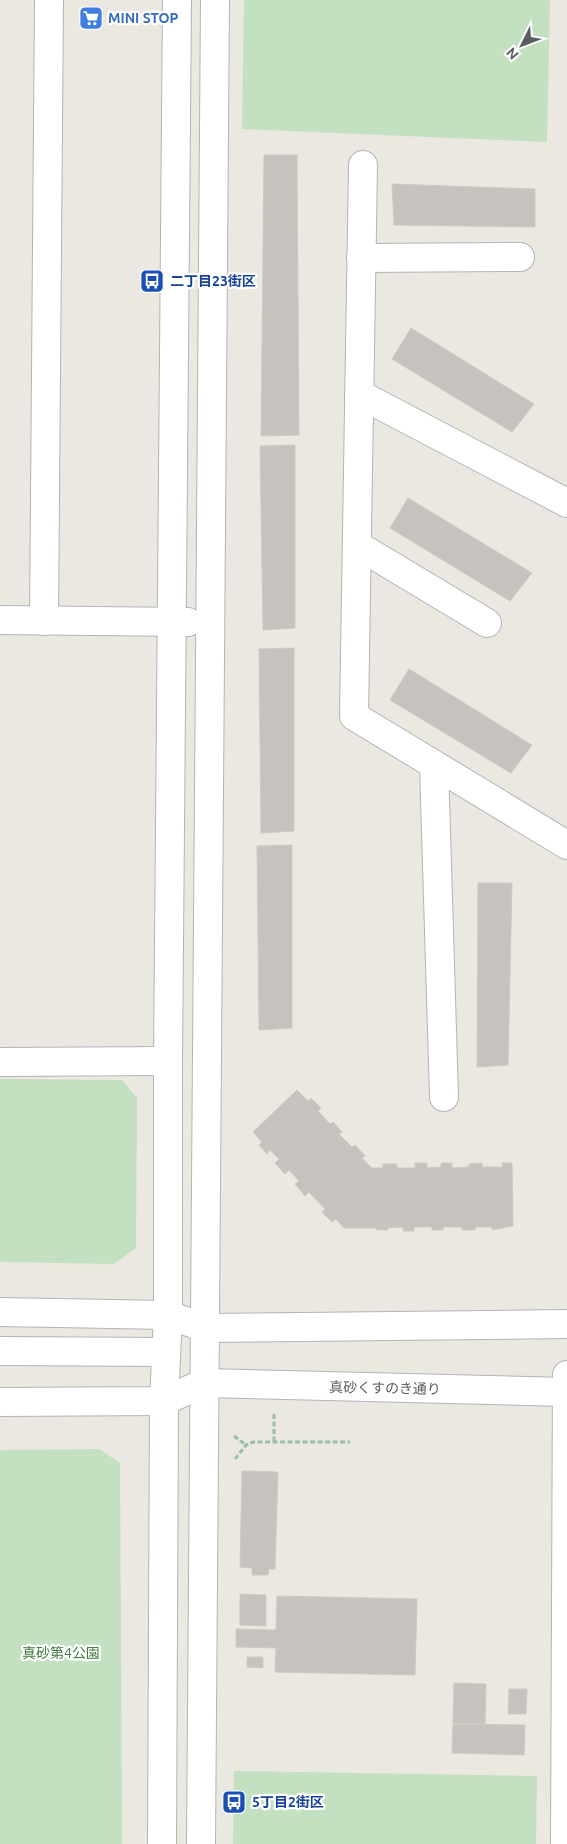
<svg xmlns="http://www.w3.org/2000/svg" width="567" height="1844" viewBox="0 0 567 1844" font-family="Ubuntu,'Noto Sans JP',sans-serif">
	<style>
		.green { fill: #c3e0c0 }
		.building { fill: #c6c3be; stroke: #cfc9c0 }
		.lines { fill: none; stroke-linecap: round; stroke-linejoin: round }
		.minor-casing { stroke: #b2b4b7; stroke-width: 30 }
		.path { stroke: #9ac0a1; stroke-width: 3; stroke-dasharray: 5 2.5; stroke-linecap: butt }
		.minor { stroke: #fff; stroke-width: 28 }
		.labels { text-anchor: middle; stroke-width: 4.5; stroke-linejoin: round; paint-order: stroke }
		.shop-label { font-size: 14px; font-weight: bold; fill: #366cbe; stroke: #fff; text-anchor: start }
		.transit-label { font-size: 14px; font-weight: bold; fill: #164399; stroke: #fff; text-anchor: start }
		.street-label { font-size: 14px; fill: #5a5d60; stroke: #fff }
		.park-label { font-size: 14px; fill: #3f7c3d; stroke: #fff }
	</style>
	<rect width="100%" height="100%" fill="#ebe8e1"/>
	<g class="green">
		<path d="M244 0H550L547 142 242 129Z"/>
		<path d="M0 1079 122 1080 137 1098 136 1248 114 1264 0 1262Z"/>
		<path d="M99 1449 120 1463 122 1844H0V1450Z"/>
		<path d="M234 1771 537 1776 536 1844H233Z"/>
	</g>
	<g class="building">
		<path d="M264 155H297L299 435 261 436Z"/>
		<path d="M392 184 535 189V227L394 225Z"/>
		<path d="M411 328 534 404 512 432 392 359Z"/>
		<path d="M295 445V628L263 630 260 446Z"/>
		<path d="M408 498 532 573 510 601 390 528Z"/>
		<path d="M294 648V831L261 833 259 649Z"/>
		<path d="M409 669 532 745 511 773 390 700Z"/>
		<path d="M292 845V1028L259 1030 257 846Z"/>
		<path d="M478 883H512L508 1065 477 1067Z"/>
		<path d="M297 1090 308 1101 311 1098 321 1108 318 1111 330 1124 333 1122 342 1132 339 1134 352 1147 355 1145 365 1156 362 1158 372 1168H383V1164H397V1168H415V1163H427V1168L441 1167V1163H452V1168L469 1167V1164L482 1163V1167H503L502 1163H512L513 1226 492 1230V1227H476L475 1230H462V1227H443V1230H432V1227H414V1231H403V1227L387 1228 388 1230H377L376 1228H344L336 1219 332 1222 322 1212 325 1209 309 1192 305 1196 295 1184 299 1181 289 1170 285 1174 275 1163 279 1159 270 1150 267 1154 259 1145 262 1142 253 1132Z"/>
		<path d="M242 1471 278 1472 275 1569H269L268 1575H252V1568L240 1567Z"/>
		<path d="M240 1594 266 1595V1626L240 1625Z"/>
		<path d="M277 1596 417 1599 415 1675 275 1672 276 1648 236 1647V1629L276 1630Z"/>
		<path d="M247 1657H263V1668L247 1667Z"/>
		<path d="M454 1683 486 1684 485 1724 453 1723Z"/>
		<path d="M509 1689H527L526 1714H508Z"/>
		<path d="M453 1724 525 1725 524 1755 452 1753Z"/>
	</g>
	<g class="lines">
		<g class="minor-casing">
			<g id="minor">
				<path d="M363 165 354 716 567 845"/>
				<path d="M361 258 520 257"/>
				<path d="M359 394 567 503"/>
				<path d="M357 545 487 623"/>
				<path d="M0 620 188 622"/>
				<path d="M44 621 49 0"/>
				<path d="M434 765 444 1097"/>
				<path d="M0 1062 168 1061"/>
				<path d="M0 1312 168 1315 206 1328 567 1324"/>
				<path d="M0 1351 165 1352"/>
				<path d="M0 1402 164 1401 204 1383 567 1392"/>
				<path d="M162 1844 164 1401 168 1315V1061L177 0"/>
				<path d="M201 1844 215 0"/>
				<path d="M565 1844 567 1375"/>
			</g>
		</g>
		<g class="path">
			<path d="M274 1414V1441"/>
			<path d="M234 1436 246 1445"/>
			<path d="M235 1459 246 1445 253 1442H350"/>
		</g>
		<use href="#minor" class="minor"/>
	</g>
	<defs>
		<g id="supermarket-square" transform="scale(1.25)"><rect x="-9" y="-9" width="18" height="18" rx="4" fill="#3f7fe0" stroke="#fff"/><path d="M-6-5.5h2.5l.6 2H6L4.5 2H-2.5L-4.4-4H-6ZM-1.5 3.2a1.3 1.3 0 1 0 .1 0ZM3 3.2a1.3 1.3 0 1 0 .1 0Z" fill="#fff"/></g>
		<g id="bus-square" transform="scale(1.25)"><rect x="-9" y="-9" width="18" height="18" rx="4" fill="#1a4fb4" stroke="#fff"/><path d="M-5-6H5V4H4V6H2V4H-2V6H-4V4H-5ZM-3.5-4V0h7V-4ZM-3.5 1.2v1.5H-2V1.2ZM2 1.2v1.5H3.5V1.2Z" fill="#fff"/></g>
	</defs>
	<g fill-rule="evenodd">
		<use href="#supermarket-square" x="91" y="18"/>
		<use href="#bus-square" x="152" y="281"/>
		<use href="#bus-square" x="234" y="1802"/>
	</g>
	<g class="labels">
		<g class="shop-label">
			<text x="108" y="23">MINI STOP</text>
		</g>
		<g class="transit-label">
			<text x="170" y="286">二丁目23街区</text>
			<text x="252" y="1807">5丁目2街区</text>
		</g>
		<g class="street-label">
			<text transform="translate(385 1388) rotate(1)" y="5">真砂くすのき通り</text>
		</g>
		<g class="park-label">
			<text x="61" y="1658">真砂第4公園</text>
		</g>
	</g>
	<g transform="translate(522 45) rotate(228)" stroke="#ffffff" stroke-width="4" paint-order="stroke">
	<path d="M0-4L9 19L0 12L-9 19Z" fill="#5a5d60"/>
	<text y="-8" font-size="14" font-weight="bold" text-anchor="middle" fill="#5a5d60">N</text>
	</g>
</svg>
